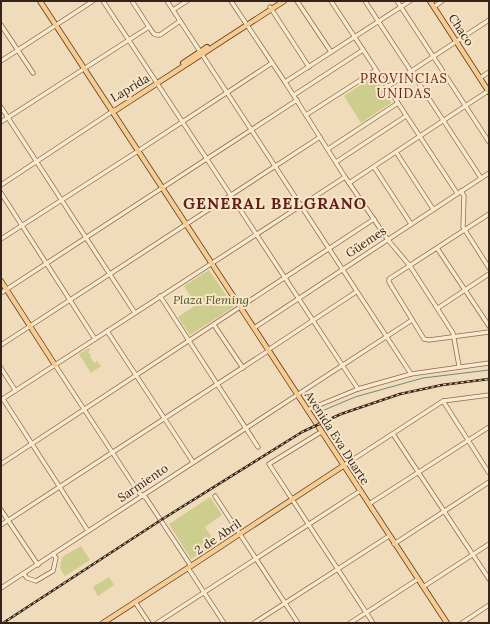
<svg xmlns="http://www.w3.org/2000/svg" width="490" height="624" viewBox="0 0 490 624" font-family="Lora,serif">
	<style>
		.green { fill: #cdce8e }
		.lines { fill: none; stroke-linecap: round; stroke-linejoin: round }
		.stream { stroke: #668e80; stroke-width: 1 }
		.minor-casing { stroke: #876a54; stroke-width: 5 }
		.major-casing { stroke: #543929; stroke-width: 6 }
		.minor { stroke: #fbe9cd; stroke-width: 3.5 }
		.major { stroke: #f7cc8e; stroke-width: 4.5 }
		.rail-casing { stroke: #35241a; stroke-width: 2.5 }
		.rail { stroke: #f7e6ca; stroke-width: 1; stroke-dasharray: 3; stroke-linecap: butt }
		.labels { text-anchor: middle; stroke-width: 4; stroke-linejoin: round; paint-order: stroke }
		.street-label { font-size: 12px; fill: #35241a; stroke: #f7e6ca }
		.park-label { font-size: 12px; font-style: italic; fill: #4b531f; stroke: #f7e6ca }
		.neighbourhood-label { font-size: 13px; letter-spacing: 1px; fill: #641f17; stroke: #f7e6ca }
		.district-label { font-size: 16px; font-weight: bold; letter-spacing: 1px; fill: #641f17; stroke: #f7e6ca }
	</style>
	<rect width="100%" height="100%" fill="#f0dbba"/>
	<g class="green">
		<path d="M374 76 391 103 361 123 344 96Z"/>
		<path d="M209 270 234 307 190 335 178 317 196 305 184 286Z"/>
		<path d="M89 348 90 350 88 352 91 356 90 357 94 363 97 361 101 366 91 373 79 354Z"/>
		<path d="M210 497 222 515 205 527 216 544 191 559 169 524Z"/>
		<path d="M81 546 90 560 65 576 60 568 62 557Z"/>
		<path d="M109 577 114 585 98 596 93 587Z"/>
	</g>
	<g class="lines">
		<path class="stream" d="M322 411 355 397 423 378 489 370"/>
		<g class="minor-casing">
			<g id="minor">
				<path d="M103 1 358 389"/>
				<path d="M132 1 149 27"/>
				<path d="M167 1 411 374"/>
				<path d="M231 1 285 82 345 177 388 240 410 266 453 333 459 366"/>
				<path d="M297 1 331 52"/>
				<path d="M331 1 457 193"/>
				<path d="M365 1 481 178"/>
				<path d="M397 1 489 142"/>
				<path d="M270 7 309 67"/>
				<path d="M434 7 442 1"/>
				<path d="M173 10 187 1"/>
				<path d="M1 25 33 73"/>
				<path d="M1 61 93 1"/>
				<path d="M480 78 489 72"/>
				<path d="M285 82 410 1"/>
				<path d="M387 87 489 20"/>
				<path d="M294 95 363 50"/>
				<path d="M1 107 135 313"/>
				<path d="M306 115 376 70"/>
				<path d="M1 122 149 27 154 34 157 35H160L180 21"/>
				<path d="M328 149 398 103"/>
				<path d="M396 152 433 209"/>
				<path d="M336 162 406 116"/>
				<path d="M374 167 411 224"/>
				<path d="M349 183 488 91"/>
				<path d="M1 185 113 111"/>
				<path d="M461 191 464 196 463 227 489 268"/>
				<path d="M1 193 95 339"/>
				<path d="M489 214 389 279V282L424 339 429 340 489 332"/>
				<path d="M1 239 138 151 272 63"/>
				<path d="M437 248 489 326"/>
				<path d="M1 293 297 100"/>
				<path d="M160 296 258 447"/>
				<path d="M438 308 489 274"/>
				<path d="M214 325 243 368"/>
				<path d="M254 328 489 173"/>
				<path d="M107 331 193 462"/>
				<path d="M1 345 320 137"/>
				<path d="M268 350 356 292"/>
				<path d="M55 365 139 493 146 498 191 566"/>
				<path d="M1 368 15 390"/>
				<path d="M3 399 88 531"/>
				<path d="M1 400 345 177"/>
				<path d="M443 401 489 473"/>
				<path d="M307 410 358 389 411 374 489 363"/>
				<path d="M321 432 269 464 373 623"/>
				<path d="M393 434 489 579"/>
				<path d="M1 464 374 219"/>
				<path d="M343 466 443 401 489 395"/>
				<path d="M215 496 298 623"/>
				<path d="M369 504 489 427"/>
				<path d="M1 510 38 565"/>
				<path d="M1 525 268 351"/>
				<path d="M394 544 489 482"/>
				<path d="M188 568 224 623"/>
				<path d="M24 574 27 578 36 581 53 571 56 558 53 554"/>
				<path d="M423 587 489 544"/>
				<path d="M1 588 412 320"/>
				<path d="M135 602 149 623"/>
				<path d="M157 623 360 491"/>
				<path d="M254 623 389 536"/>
				<path d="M350 623 418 579"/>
				<path d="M462 623 489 605"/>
			</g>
		</g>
		<g class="major-casing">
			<g id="major">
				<path d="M40 1 447 623"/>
				<path d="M430 1 489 92"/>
				<path d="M183 63 207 47"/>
				<path d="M113 111 116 110 284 1"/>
				<path d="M1 281 55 365"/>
				<path d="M103 623 191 566 343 466"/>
			</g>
		</g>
		<use href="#minor" class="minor"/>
		<use href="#major" class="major"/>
		<g class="rail-casing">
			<path id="rail" d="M3 623 161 520 302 432 341 414 400 394 442 385 489 379"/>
		</g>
		<use href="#rail" class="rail"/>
	</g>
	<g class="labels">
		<g class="street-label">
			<text transform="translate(461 30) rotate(57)" y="4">Chaco</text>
			<text transform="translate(130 88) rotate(-31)" y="4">Laprida</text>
			<text transform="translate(366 242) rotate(-34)" y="4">Güemes</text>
			<text transform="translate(337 438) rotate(57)" y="4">Avenida Eva Duarte</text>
			<text transform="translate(143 483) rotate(-34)" y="4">Sarmiento</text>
			<text transform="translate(218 537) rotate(-34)" y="4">2 de Abril</text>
		</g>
		<g class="park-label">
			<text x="211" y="304">Plaza Fleming</text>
		</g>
		<g class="neighbourhood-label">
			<text x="404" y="83">PROVINCIAS<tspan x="404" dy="15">UNIDAS</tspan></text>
		</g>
		<g class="district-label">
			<text x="275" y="209">GENERAL BELGRANO</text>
		</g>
	</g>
	<rect width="490" height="624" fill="none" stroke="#35241a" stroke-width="4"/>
</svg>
